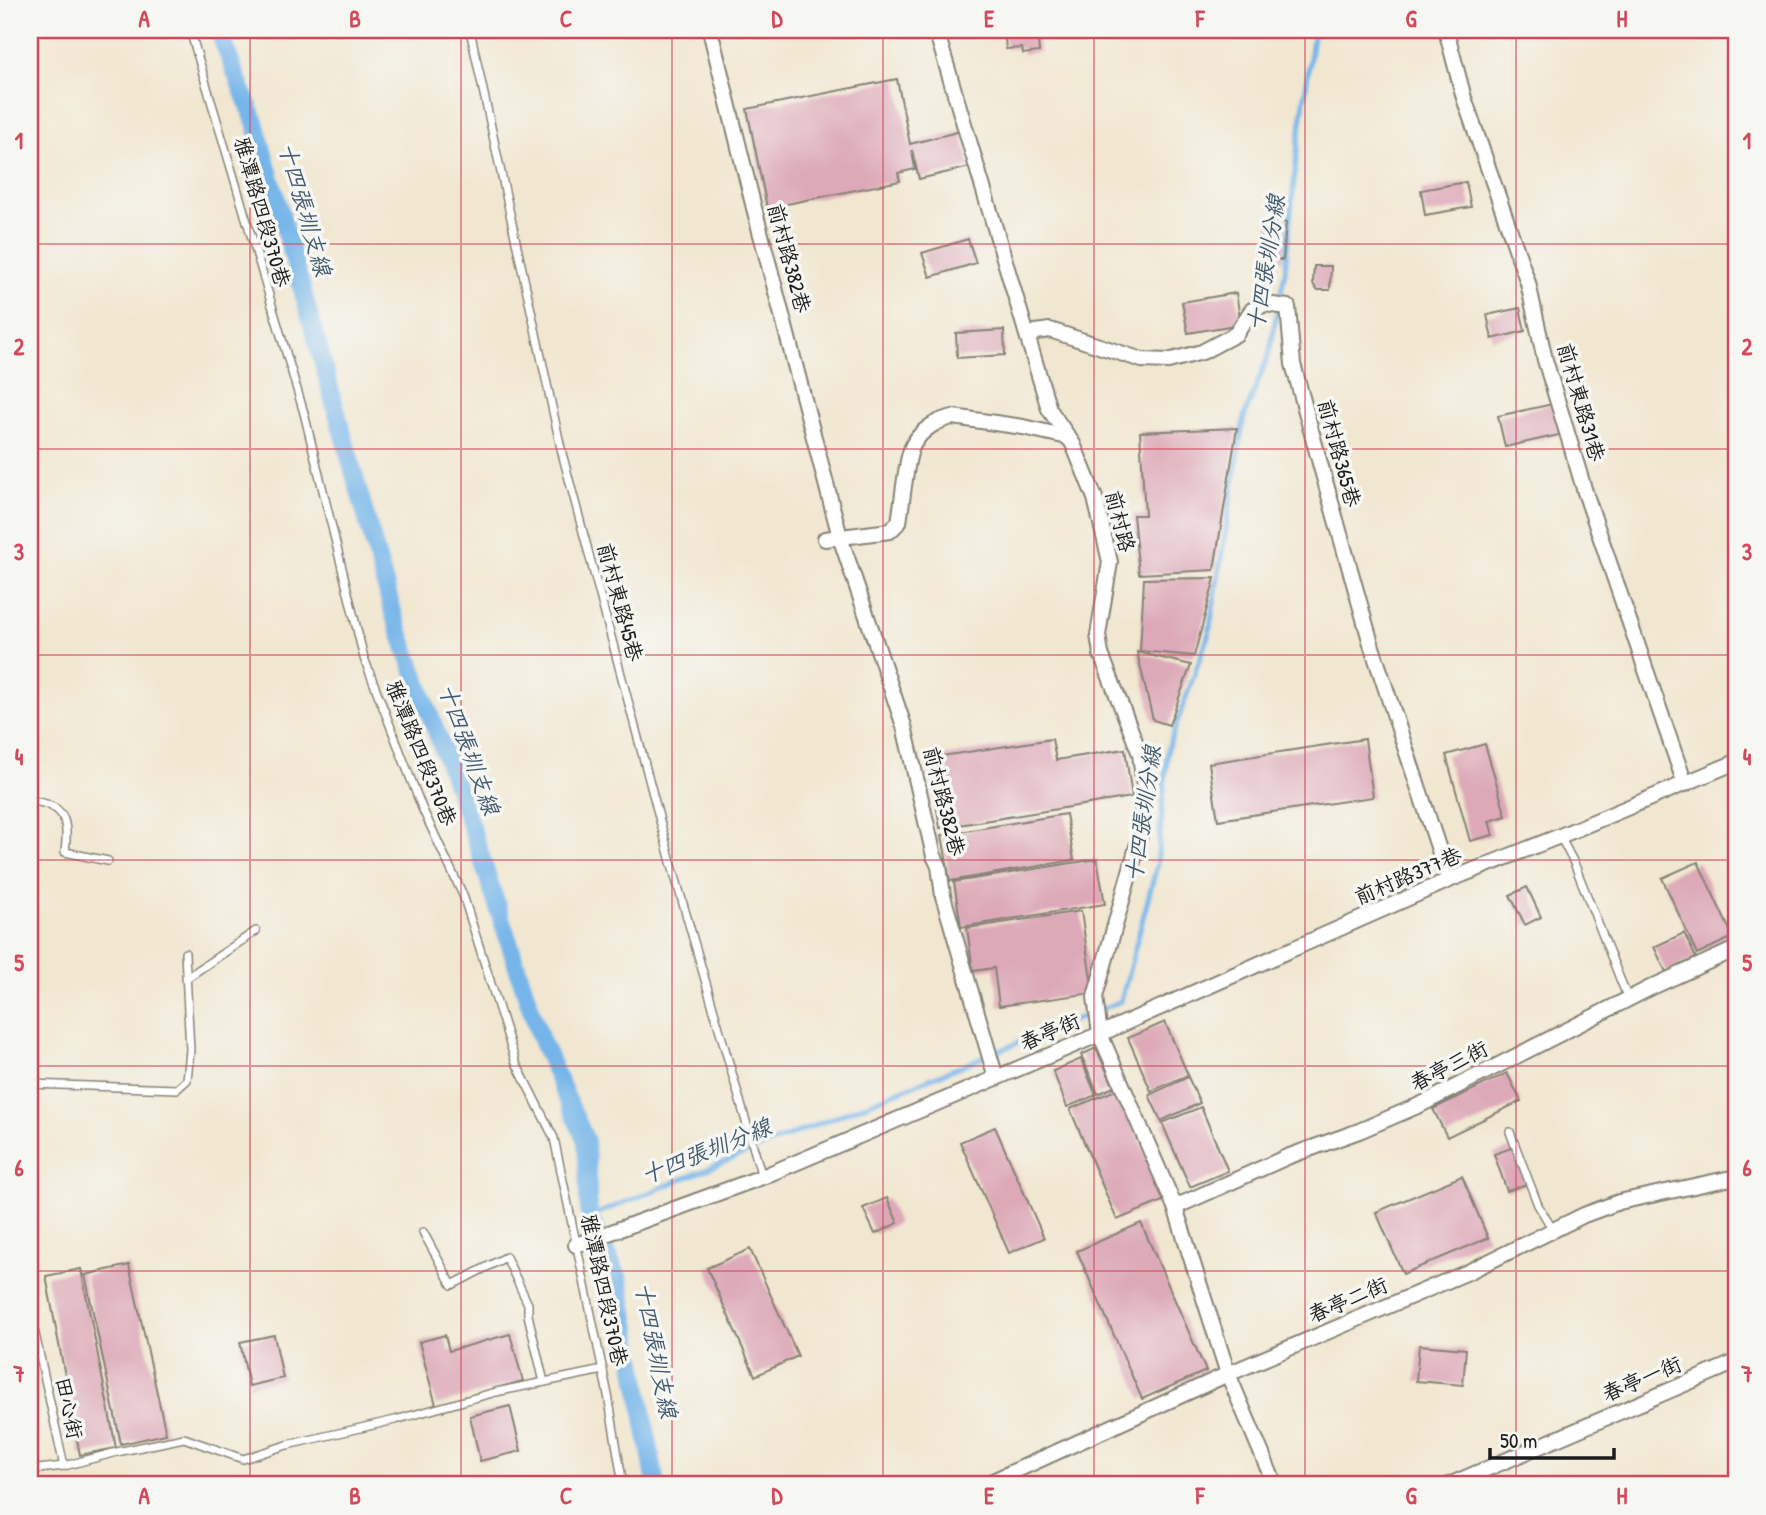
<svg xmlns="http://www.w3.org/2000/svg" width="1766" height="1515" viewBox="0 0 1766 1515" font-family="'Patrick Hand','LXGW WenKai TC',sans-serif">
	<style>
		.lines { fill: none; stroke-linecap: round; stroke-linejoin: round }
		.stream { stroke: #75b5e9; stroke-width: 5 }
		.canal { stroke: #75b5e9; stroke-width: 18 }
		.building { fill: #dda9b8 }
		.lane-casing { stroke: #868276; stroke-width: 10 }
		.street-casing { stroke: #868276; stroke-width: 18 }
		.lane { stroke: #fff; stroke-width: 7 }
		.street { stroke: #fff; stroke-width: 14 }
		.grid { fill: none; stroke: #d1495b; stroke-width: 2; stroke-opacity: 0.55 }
		.labels { text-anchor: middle; stroke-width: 7; stroke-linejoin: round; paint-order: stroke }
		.street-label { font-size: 21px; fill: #1c1c1c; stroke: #f6f6f2 }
		.water-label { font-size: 23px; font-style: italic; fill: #40596e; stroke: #f6f6f2 }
		.neatline { fill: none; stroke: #d1495b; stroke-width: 2.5 }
		.grid-label { font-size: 23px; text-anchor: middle; font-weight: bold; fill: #d1495b }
	</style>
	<rect width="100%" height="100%" fill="#f6f6f2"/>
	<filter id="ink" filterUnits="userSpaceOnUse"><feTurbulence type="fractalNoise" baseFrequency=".0143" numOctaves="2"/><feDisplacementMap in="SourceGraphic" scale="14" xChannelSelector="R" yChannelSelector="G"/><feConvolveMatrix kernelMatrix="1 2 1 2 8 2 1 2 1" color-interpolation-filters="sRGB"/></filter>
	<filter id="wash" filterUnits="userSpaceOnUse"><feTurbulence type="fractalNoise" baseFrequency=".00686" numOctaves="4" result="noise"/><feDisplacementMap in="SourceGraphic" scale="28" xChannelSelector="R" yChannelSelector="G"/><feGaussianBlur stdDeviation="1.57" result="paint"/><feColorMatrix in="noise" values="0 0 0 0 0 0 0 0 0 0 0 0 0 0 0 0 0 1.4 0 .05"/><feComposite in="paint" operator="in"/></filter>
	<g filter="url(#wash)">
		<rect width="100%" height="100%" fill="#f1e7d0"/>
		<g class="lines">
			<path class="stream" d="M589 1217 1121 1001 1157 865 1168 748 1209 633 1244 417 1269 354 1285 272 1297 151 1314 30"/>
			<path class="canal" d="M218 30 255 122 394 616 473 832 541 1040 586 1141 589 1217 619 1279 656 1485"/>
		</g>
		<g id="blocks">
			<g class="building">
				<path d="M1004 30H1037L1039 52 1023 54 1022 48 1006 49Z"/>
				<path d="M897 79 910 144 961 131 970 167 919 179 912 150 915 169 898 173 900 181 767 208 747 109Z"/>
				<path d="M1466 182 1471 207 1425 215 1421 190Z"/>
				<path d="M1268 221 1286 222 1283 260 1266 259Z"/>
				<path d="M968 239 976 263 930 277 922 253Z"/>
				<path d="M1314 266H1331L1330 290H1317L1313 284Z"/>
				<path d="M1236 293 1241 324 1188 333 1182 302Z"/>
				<path d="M1520 308 1525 331 1492 339 1487 315Z"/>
				<path d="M1004 330 1005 355 957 358 956 333Z"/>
				<path d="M1553 404 1559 435 1505 447 1498 416Z"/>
				<path d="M1237 428 1214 570 1139 574 1133 515H1145L1140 432Z"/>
				<path d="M1215 578 1194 656 1140 651 1144 579Z"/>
				<path d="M1137 652 1191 665 1169 725 1153 720Z"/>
				<path d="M1052 739 1056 760 1125 749 1132 797 940 828 929 758Z"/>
				<path d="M1365 739 1373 797 1218 820 1209 763Z"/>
				<path d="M1485 744 1506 816 1489 821 1493 835 1470 841 1446 755Z"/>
				<path d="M1066 814 1074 860 950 881 942 835Z"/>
				<path d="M1097 859 1105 904 961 927 954 882Z"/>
				<path d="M1698 862 1733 937 1697 954 1662 878Z"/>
				<path d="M1527 887 1541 917 1525 925 1510 895Z"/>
				<path d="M1081 911 1093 993 999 1006 994 968 973 971 967 928Z"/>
				<path d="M1684 933 1696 958 1666 972 1654 947Z"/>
				<path d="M1165 1022 1188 1075 1151 1091 1128 1038Z"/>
				<path d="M1096 1048 1114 1087 1098 1094 1081 1055Z"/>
				<path d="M1081 1059 1096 1095 1067 1107 1053 1071Z"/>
				<path d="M1507 1073 1521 1101 1447 1137 1433 1109Z"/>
				<path d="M1188 1077 1200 1103 1161 1121 1149 1095Z"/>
				<path d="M1118 1089 1165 1200 1117 1220 1070 1109Z"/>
				<path d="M1201 1107 1228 1171 1190 1187 1162 1123Z"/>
				<path d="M995 1127 1044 1238 1009 1253 960 1142Z"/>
				<path d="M1514 1147 1527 1184 1507 1191 1494 1154Z"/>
				<path d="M1462 1176 1488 1238 1403 1274 1376 1212Z"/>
				<path d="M887 1198 898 1223 875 1234 863 1208Z"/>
				<path d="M1141 1223 1206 1371 1142 1399 1077 1251Z"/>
				<path d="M750 1249 798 1356 755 1376 707 1268Z"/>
				<path d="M129 1265 166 1434 121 1444 85 1275Z"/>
				<path d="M81 1269 116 1448 80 1455 46 1276Z"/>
				<path d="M510 1334 523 1381 436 1405 419 1342 445 1335 449 1351Z"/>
				<path d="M274 1335 283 1378 249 1386 240 1342Z"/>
				<path d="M1419 1345 1466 1349 1463 1385 1416 1381Z"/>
				<path d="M510 1406 521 1451 480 1461 470 1416Z"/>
			</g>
		</g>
	</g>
	<g filter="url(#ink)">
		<use href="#blocks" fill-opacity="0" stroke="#868276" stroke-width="2"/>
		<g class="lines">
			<g class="lane-casing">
				<g id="lane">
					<path d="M190 30 304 413 364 658 422 808 463 895 516 1063 554 1138 608 1395 623 1485"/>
					<path d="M470 30 562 453 671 862 762 1177"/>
					<path d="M30 801C65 804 69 820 65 852L108 861"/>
					<path d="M1560 836 1574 863 1628 999"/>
					<path d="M188 977 256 931"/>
					<path d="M30 1084 177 1089 187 1080 190 1050 185 953"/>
					<path d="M1510 1132 1538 1205 1553 1230"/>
					<path d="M423 1232 452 1285 506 1257 528 1304V1315L544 1382"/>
					<path d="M30 1311 64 1466 30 1470 32 1485"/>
					<path d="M64 1466 117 1452 184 1438 243 1459 287 1445 395 1420 496 1392 603 1370"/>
				</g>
			</g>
			<g class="street-casing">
				<g id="street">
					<path d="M710 30 754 208 840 537 904 726 934 856 939 866 943 896 996 1078"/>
					<path d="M936 30 1049 409 1073 444 1095 498 1110 562 1098 635 1101 654 1140 754 1144 786 1140 836 1095 997 1100 1034 1175 1207 1228 1374 1275 1485"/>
					<path d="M1446 30 1464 98 1528 283 1545 360 1585 492 1685 784"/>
					<path d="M1028 338 1036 332 1050 330 1142 360 1168 361 1202 352 1236 334 1252 310 1265 304 1288 307 1293 364 1321 467 1372 647 1449 880"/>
					<path d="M825 539 890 531 899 522C902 506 906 457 913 445 921 430 937 420 953 417L1023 427 1068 437"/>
					<path d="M1175 1207 1287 1157 1359 1131 1422 1104 1652 987 1736 949"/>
					<path d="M576 1245 762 1177 1100 1034 1449 880 1560 836 1736 762"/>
					<path d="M984 1485 1228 1374 1468 1272 1584 1215 1619 1202 1736 1177"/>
					<path d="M1449 1485 1736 1362"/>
				</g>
			</g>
			<use href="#lane" class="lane"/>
			<use href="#street" class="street"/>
		</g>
	</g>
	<path class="grid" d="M250 30V1485M461 30V1485M672 30V1485M883 30V1485M1094 30V1485M1305 30V1485M1516 30V1485M30 244H1736M30 449H1736M30 655H1736M30 860H1736M30 1066H1736M30 1271H1736"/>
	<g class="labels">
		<g class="street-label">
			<text transform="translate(262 212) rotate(74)" y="7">雅潭路四段370巷</text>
			<text transform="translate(789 258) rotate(75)" y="7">前村路382巷</text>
			<text transform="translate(1581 402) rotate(74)" y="7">前村東路31巷</text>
			<text transform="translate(1339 453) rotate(75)" y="7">前村路365巷</text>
			<text transform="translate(1120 521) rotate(76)" y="7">前村路</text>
			<text transform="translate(620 602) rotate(75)" y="7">前村東路45巷</text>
			<text transform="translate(421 753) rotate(68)" y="7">雅潭路四段370巷</text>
			<text transform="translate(944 801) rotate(76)" y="7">前村路382巷</text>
			<text transform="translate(1408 876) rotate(-23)" y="7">前村路377巷</text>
			<text transform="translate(1050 1032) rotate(-23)" y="7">春亭街</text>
			<text transform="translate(1449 1066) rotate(-27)" y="7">春亭三街</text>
			<text transform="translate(604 1290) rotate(78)" y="7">雅潭路四段370巷</text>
			<text transform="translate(1348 1300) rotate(-23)" y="7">春亭二街</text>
			<text transform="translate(1642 1379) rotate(-23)" y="7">春亭一街</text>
			<text transform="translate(69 1408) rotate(78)" y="7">田心街</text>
		</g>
		<g class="water-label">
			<text transform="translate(305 209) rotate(74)" y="8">十四張圳支線</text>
			<text transform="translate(1266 263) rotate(-81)" y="8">十四張圳分線</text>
			<text transform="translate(469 749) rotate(70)" y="8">十四張圳支線</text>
			<text transform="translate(1143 814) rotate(-82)" y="8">十四張圳分線</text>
			<text transform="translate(706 1151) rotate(-22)" y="8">十四張圳分線</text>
			<text transform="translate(656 1350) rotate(79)" y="8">十四張圳支線</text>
		</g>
	</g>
	<rect width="1766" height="1515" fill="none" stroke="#f6f6f2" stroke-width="77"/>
	<path d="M1490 1448v10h124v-10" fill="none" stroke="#1c1c1c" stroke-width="3.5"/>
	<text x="1500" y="1448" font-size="21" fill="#1c1c1c" stroke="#f6f6f2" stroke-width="5" paint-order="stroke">50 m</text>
	<rect x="38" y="38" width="1690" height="1438" class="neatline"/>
	<g class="grid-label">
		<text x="144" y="27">A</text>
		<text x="355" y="27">B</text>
		<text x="566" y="27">C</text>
		<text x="777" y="27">D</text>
		<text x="989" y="27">E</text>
		<text x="1200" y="27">F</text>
		<text x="1411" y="27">G</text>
		<text x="1622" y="27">H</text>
		<text x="19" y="149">1</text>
		<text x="1747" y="149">1</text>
		<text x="19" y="355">2</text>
		<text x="1747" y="355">2</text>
		<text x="19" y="560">3</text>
		<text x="1747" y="560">3</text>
		<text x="19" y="765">4</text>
		<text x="1747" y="765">4</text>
		<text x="19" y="971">5</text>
		<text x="1747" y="971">5</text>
		<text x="19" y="1176">6</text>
		<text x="1747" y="1176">6</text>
		<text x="19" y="1382">7</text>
		<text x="1747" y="1382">7</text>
		<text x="144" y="1504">A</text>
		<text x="355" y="1504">B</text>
		<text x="566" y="1504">C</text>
		<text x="777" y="1504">D</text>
		<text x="989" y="1504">E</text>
		<text x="1200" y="1504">F</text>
		<text x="1411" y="1504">G</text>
		<text x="1622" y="1504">H</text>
	</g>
</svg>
